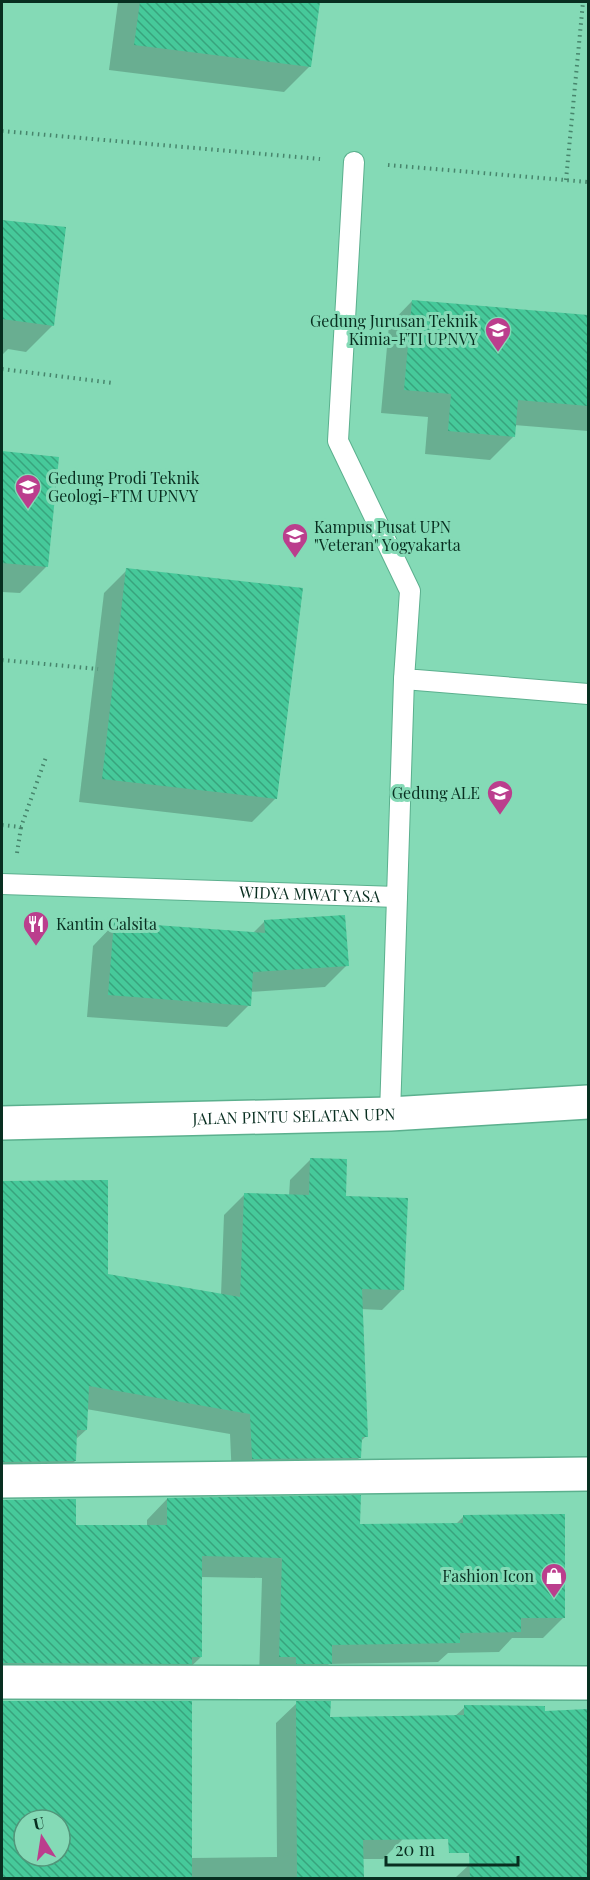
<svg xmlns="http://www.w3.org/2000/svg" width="590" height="1880" viewBox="0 0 590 1880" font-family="'Playfair Display',serif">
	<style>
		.shadow { fill: #0003; fill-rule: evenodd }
		.building { fill: url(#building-back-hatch); fill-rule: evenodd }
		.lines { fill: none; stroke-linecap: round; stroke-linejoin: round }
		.service-casing { stroke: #5bb08e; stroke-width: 22 }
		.minor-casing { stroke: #5bb08e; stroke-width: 36 }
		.tertiary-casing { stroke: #5bb08e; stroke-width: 36 }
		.path { stroke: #47856c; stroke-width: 4; stroke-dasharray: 1.5 4.5; stroke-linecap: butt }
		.service { stroke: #fff; stroke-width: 20 }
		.minor { stroke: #fff; stroke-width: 33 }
		.tertiary { stroke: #fff; stroke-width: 33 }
		.labels { text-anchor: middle; stroke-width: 6; stroke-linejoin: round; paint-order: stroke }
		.poi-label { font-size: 16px; fill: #082e20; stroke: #84dab6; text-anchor: end }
		.street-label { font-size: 16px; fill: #082e20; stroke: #84dab6 }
	</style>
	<defs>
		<pattern id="building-back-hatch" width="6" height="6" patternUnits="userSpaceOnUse" patternTransform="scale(1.5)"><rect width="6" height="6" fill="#46c99a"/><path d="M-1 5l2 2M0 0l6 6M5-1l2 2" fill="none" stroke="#38a47d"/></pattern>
	</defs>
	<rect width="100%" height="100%" fill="#84dab6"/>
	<g class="shadow">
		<path d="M118 2H318L309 67 284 92 109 70Z"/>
		<path d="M2 221 64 228 53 325 26 352 8 349 2 355Z"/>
		<path d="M412 301 588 317V431L514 425 513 437 490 460 425 454 428 417 381 413 389 325Z"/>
		<path d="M2 453 58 458 47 566 20 593 2 592Z"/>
		<path d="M127 570 276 798 252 822 79 802 104 593Z"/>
		<path d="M264 922 347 965 325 987 250 992 249 1005 227 1027 87 1017 93 946 114 924 252 934Z"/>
		<path d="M310 1160 345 1198 403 1289 382 1310 361 1309 366 1436 360 1442V1457L339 1478 232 1479 230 1434 86 1409V1430L75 1440V1461L54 1481 2 1483V1182H106V1275L221 1295 224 1215 244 1195 289 1196 290 1180Z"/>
		<path d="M167 1499 358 1526 456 1524 463 1517 564 1617 543 1638H512L499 1652 448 1653 438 1662 329 1664 310 1684 259 1677 262 1578 200 1577 201 1657 180 1677 2 1683V1501L74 1500V1527L147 1526V1520Z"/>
		<path d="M2 1702 191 1703V1858L277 1857 276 1723 297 1703 329 1718 454 1717 465 1707 544 1713 588 1710V1815L403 1823V1839L383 1859H362L363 1878H2ZM24 1820H60V1856H24Z"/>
		<path d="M588 1862V1878H455L470 1864Z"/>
	</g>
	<g class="building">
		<path d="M140 2H320L311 67 134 45Z"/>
		<path d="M2 220 66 227 54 326 2 319Z"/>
		<path d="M412 300 588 315V406L518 400 515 437 448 431 451 394 404 390Z"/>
		<path d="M2 451 59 457 48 567 2 563Z"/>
		<path d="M126 568 303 588 277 799 102 779Z"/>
		<path d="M345 915 349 966 253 972 251 1006 108 995 114 922 265 933 264 920Z"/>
		<path d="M310 1158 347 1159 346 1196 408 1198 404 1290 362 1289 368 1437H362L361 1458 252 1459 250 1414 89 1386 87 1430H77L76 1461 2 1462V1181L108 1180V1274L240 1297 244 1193 309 1195Z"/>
		<path d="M361 1495 360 1524 463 1523V1515L565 1514V1618H521V1632L460 1633V1643L332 1645V1664H296V1657H279L282 1558 202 1556V1657H192V1664L2 1663V1500L76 1499V1525H167V1498Z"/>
		<path d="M2 1701H192V1878H2ZM24 1820H60V1856H24Z"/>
		<path d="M296 1701H331L330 1717 464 1715V1705L545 1706V1711L588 1709V1878H470L469 1853H449L448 1839 363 1840 364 1878H297Z"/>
	</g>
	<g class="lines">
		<g class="service-casing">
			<g id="service">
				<path d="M354 162 338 441 410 591 404 679 588 694"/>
				<path id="s1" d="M2 884 397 897 404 679"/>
				<path d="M390 1114 397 897"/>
			</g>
		</g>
		<g class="minor-casing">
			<g id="minor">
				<path d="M2 1481 588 1474"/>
				<path d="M2 1682 588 1683"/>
			</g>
		</g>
		<g class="tertiary-casing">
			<g id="tertiary">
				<path id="s2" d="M2 1123 390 1114 588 1102"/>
			</g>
		</g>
		<g class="path">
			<path d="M2 131 320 159"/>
			<path d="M388 165 588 182"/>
			<path d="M566 180 583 2"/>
			<path d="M2 369 113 383"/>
			<path d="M2 660 98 669"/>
			<path d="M2 825 21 827 46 757"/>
			<path d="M17 853 21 827"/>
		</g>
		<use href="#service" class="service"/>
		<use href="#minor" class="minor"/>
		<use href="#tertiary" class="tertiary"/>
	</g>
	<defs>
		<g id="university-pin" transform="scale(1.35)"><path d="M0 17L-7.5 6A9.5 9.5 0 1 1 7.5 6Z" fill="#bb3e8d" stroke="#84dab6"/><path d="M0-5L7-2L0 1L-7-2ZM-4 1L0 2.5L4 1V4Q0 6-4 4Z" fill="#fff"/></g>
		<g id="restaurant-pin" transform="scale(1.35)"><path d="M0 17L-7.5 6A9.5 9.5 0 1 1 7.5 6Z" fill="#bb3e8d" stroke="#84dab6"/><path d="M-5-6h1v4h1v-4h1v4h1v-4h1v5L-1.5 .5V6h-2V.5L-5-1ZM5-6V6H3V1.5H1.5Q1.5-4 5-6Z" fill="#fff"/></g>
		<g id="shop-pin" transform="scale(1.35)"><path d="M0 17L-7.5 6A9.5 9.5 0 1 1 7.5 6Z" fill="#bb3e8d" stroke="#84dab6"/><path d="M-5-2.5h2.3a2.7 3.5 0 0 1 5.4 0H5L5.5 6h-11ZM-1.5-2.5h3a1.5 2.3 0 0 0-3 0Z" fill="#fff"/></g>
	</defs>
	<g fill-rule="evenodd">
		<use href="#university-pin" x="498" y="330"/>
		<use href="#university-pin" x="28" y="487"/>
		<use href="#university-pin" x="295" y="536"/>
		<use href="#university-pin" x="500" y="793"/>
		<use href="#restaurant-pin" x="36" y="924"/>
		<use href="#shop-pin" x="554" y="1576"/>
	</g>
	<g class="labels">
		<g class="poi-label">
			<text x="478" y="327">Gedung Jurusan Teknik<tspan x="478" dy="18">Kimia-FTI UPNVY</tspan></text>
			<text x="48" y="484" text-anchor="start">Gedung Prodi Teknik<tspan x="48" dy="18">Geologi-FTM UPNVY</tspan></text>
			<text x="314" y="533" text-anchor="start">Kampus Pusat UPN<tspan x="314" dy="18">"Veteran" Yogyakarta</tspan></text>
			<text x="480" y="799">Gedung ALE</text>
			<text x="56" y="930" text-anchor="start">Kantin Calsita</text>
			<text x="534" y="1582">Fashion Icon</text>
		</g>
		<g class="street-label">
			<text dy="6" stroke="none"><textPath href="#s1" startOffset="308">WIDYA MWAT YASA</textPath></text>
			<text dy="6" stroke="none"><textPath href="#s2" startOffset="292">JALAN PINTU SELATAN UPN</textPath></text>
		</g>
	</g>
	<rect width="590" height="1880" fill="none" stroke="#082e20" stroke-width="6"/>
	<g transform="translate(42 1838) rotate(348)"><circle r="28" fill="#84dab6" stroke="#52957a" stroke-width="1.5"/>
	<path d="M0-4.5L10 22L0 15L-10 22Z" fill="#bb3e8d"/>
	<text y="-9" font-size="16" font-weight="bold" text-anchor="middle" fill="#082e20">U</text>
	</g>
	<path d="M386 1856v9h132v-9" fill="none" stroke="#082e20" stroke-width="3"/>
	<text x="395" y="1856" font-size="18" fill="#082e20" stroke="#84dab6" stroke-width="4.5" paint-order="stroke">20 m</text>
</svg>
